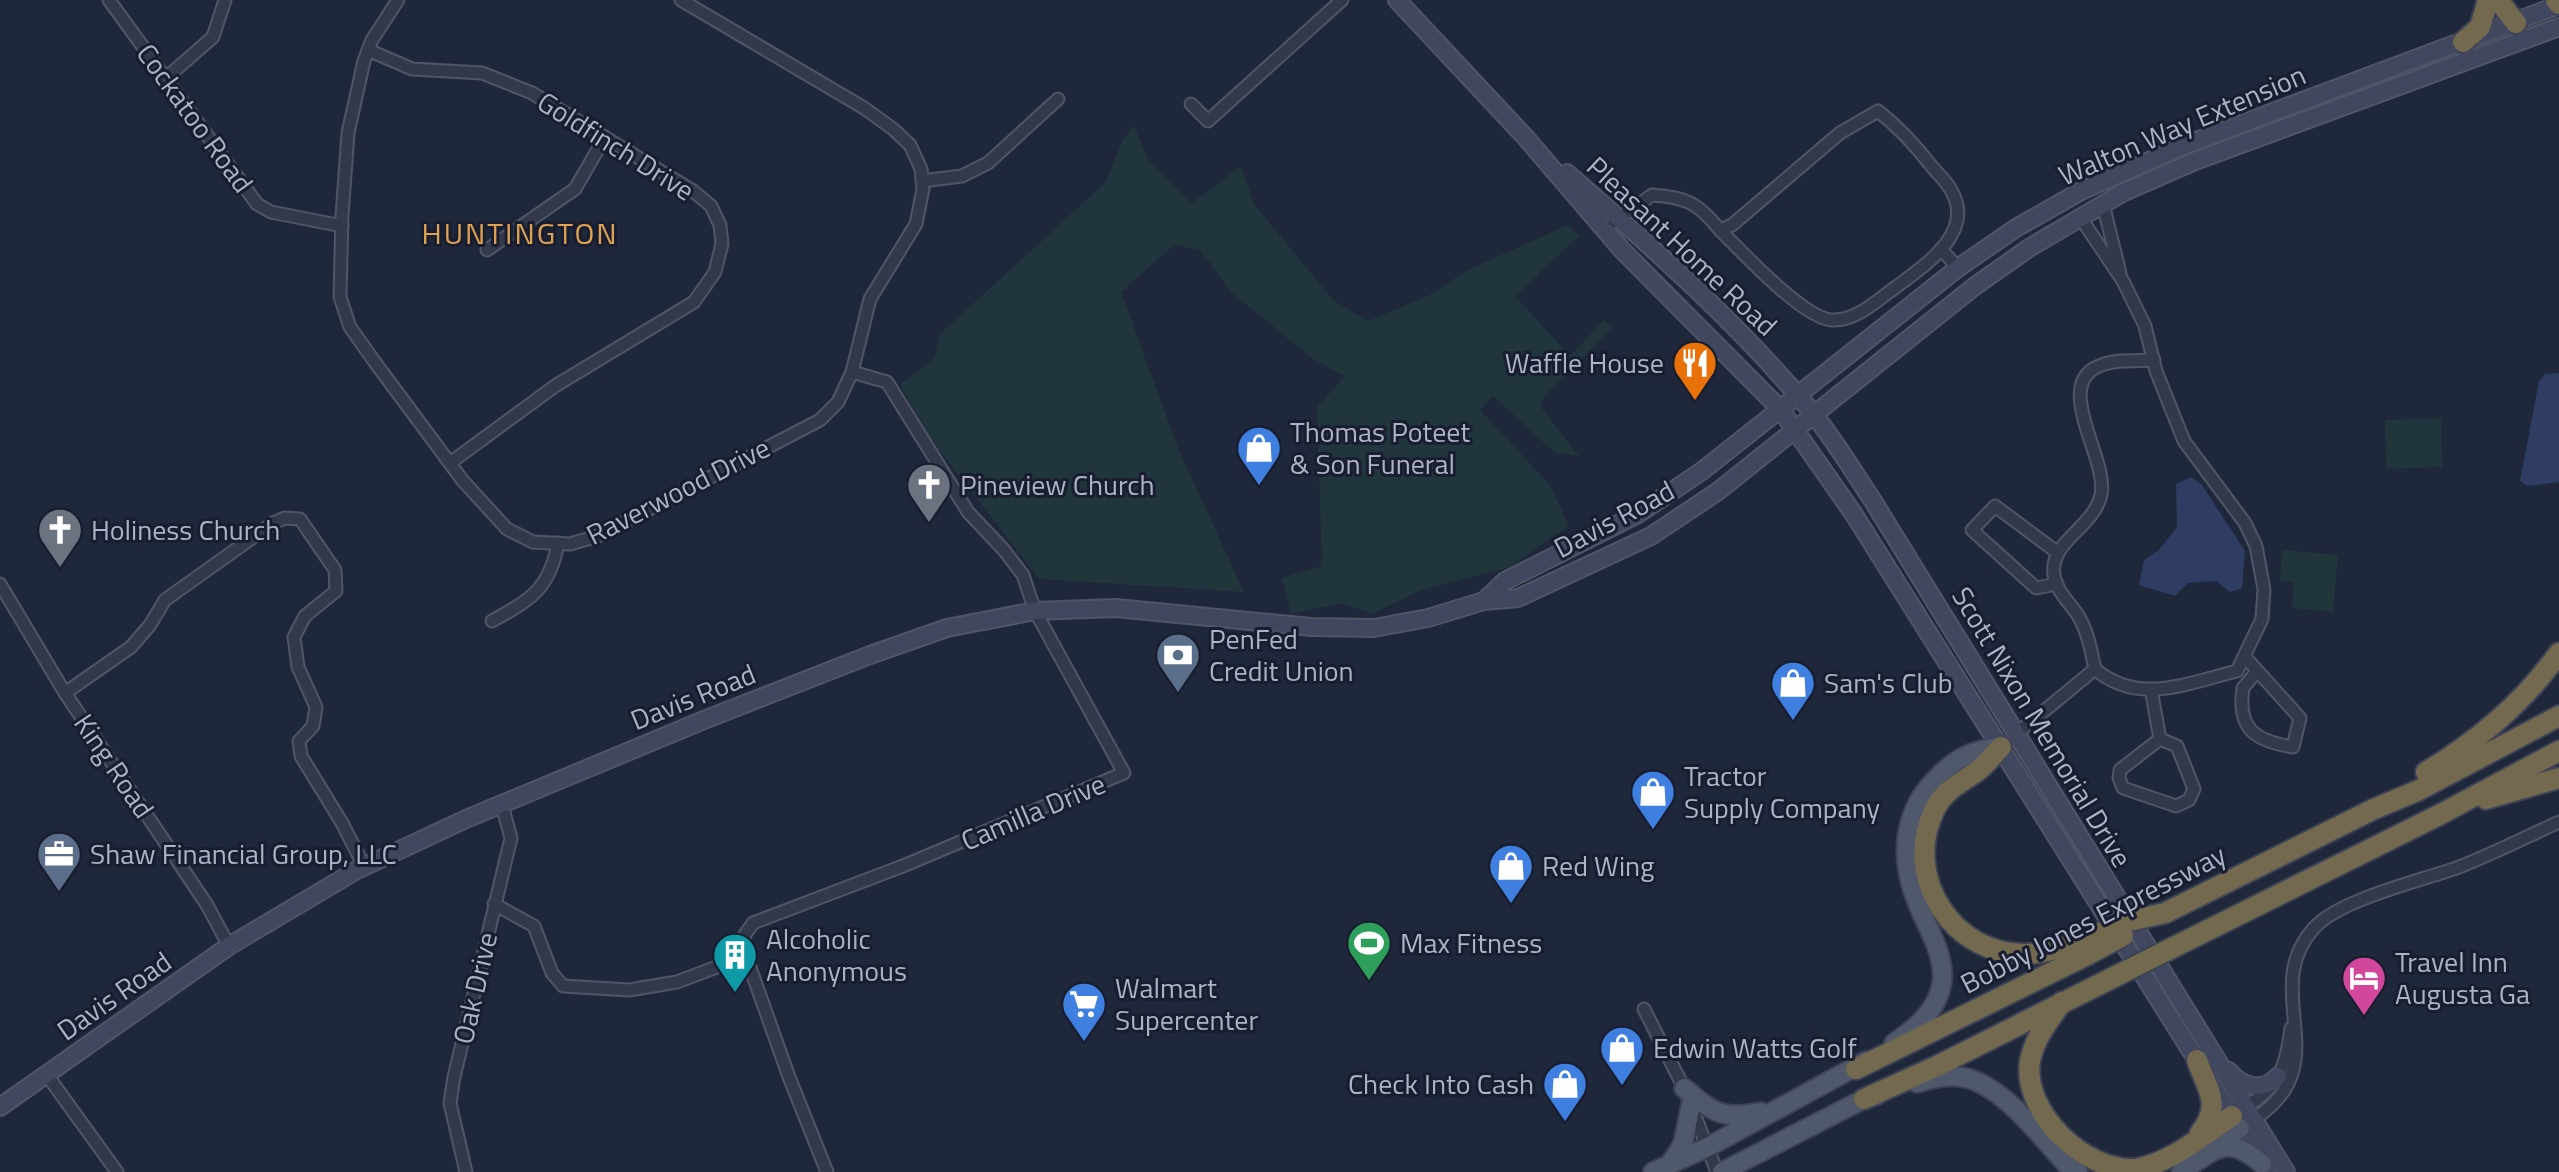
<svg xmlns="http://www.w3.org/2000/svg" width="2559" height="1172" viewBox="0 0 2559 1172" font-family="'Titillium Web',sans-serif">
	<style>
		.green { fill: #21353c }
		.water { fill: #2f3d62 }
		.lines { fill: none; stroke-linecap: round; stroke-linejoin: round }
		.minor-casing { stroke: #505668; stroke-width: 15 }
		.secondary-casing { stroke: #505668; stroke-width: 20 }
		.primary-casing { stroke: #3c4254; stroke-width: 22 }
		.motorway-casing { stroke: #3d4355; stroke-width: 24 }
		.minor { stroke: #33394b; stroke-width: 11 }
		.secondary { stroke: #40475e; stroke-width: 16 }
		.primary { stroke: #50586b; stroke-width: 18 }
		.motorway { stroke: #72694f; stroke-width: 20 }
		.motorway-bridge-casing { stroke: #3d4355; stroke-width: 24; stroke-linecap: butt }
		.motorway-bridge { stroke: #72694f; stroke-width: 20 }
		.labels { text-anchor: middle; stroke-width: 6; stroke-linejoin: round; paint-order: stroke }
		.street-label { font-size: 28px; fill: #adb3c7; stroke: #181e2f }
		.poi-label { font-size: 28px; fill: #adb3c7; stroke: #181e2f; text-anchor: start }
		.neighbourhood-label { font-size: 30px; letter-spacing: 2px; fill: #dea252; stroke: #181e2f }
	</style>
	<rect width="100%" height="100%" fill="#1f273b"/>
	<g class="green">
		<path d="M1134 126 1148 159 1192 203 1241 166 1254 204 1333 300 1368 321 1430 295 1466 271 1568 225 1579 236 1515 296 1570 356 1604 320 1612 328 1544 397 1540 406 1579 456 1555 453 1493 396 1480 410 1550 485 1569 526 1510 567 1422 590 1372 614 1341 603 1291 614 1282 578 1322 566 1317 407 1345 376 1313 359 1232 293 1200 250 1174 245 1121 292 1178 448 1244 592 1039 579 933 442 900 385 935 358 940 334 1106 182 1123 139Z"/>
		<path d="M2441 418 2442 467 2386 469 2385 420Z"/>
		<path d="M2282 550 2338 555 2333 612 2292 608 2294 582 2280 581Z"/>
	</g>
	<g class="water">
		<path d="M2559 373V482L2528 486 2520 481 2539 381 2545 374Z"/>
		<path d="M2191 477 2202 485 2245 551 2242 588 2230 592 2216 581 2188 583 2175 596 2139 585 2144 560 2159 550 2177 527 2176 484Z"/>
	</g>
	<g class="lines">
		<g class="minor-casing">
			<g id="minor">
				<path d="M109 0 257 204 271 212 342 226"/>
				<path d="M398 0 372 40 364 61 348 133 342 216 340 297 350 327 374 361 463 481 507 529 533 542 570 544 598 536 820 420 838 402 852 372 870 299 916 224 923 189 921 169 910 145 893 129 864 108 681 0"/>
				<path d="M368 50 412 69 482 73 532 93 693 191 711 206 720 225 722 244 715 272 694 302 555 386 450 463"/>
				<path d="M166 78 213 37 225 0"/>
				<path d="M1191 104 1208 121 1342 0"/>
				<path d="M922 181 962 176 988 163 1058 99"/>
				<path d="M2103 204 2120 273"/>
				<path d="M2080 217 2123 281 2145 326 2156 371 2184 441 2245 523 2256 546 2264 589 2262 619 2237 671C2188 683 2138 706 2095 669"/>
				<path d="M1614 222 1652 195C1686 197 1698 203 1720 230L1732 225 1840 133 1878 111C1900 128 1916 146 1933 168 1939 175 1948 183 1952 192 1975 233 1924 266 1896 287 1877 300 1857 321 1832 320 1804 319 1741 251 1720 230"/>
				<path d="M1941 249 1958 268"/>
				<path d="M487 250 575 189 605 137"/>
				<path d="M0 584 65 693 207 905 229 946"/>
				<path d="M2057 584 2036 588 1972 530 1995 506 2058 553"/>
				<path d="M492 621C530 600 550 589 558 543"/>
				<path d="M2245 657 2300 718 2293 747C2255 741 2237 729 2243 688L2257 671"/>
				<path d="M2095 669C2091 650 2088 633 2079 617 2071 604 2056 591 2054 575 2049 541 2093 529 2101 495 2109 460 2052 385 2099 366 2115 359 2137 361 2154 360"/>
				<path d="M2151 689 2160 739 2120 770 2119 778 2123 788 2176 806 2189 800 2194 789 2177 746 2160 739"/>
				<path d="M65 693 131 647 150 625 165 600 273 523 285 518 300 519 335 570 336 591 305 616 294 637 298 667 316 707 313 726 299 741 301 756 342 823 364 866"/>
				<path d="M2015 735 2095 669"/>
				<path d="M494 904 534 926 552 973 563 986 629 990 677 982 746 956 744 936 753 923 903 866 1124 773 1035 611 1023 575 1003 549 968 512 887 382 852 372"/>
				<path d="M746 956 789 1077 827 1172"/>
				<path d="M1644 1009 1684 1088 1717 1172"/>
				<path d="M47 1075 117 1172"/>
				<path d="M2246 1107C2280 1085 2286 1067 2291 1028"/>
				<path d="M2254 1119C2340 1064 2257 991 2314 928 2340 899 2421 881 2459 867 2493 854 2526 837 2559 822"/>
				<path d="M466 1172 450 1103 454 1077 511 838 502 805"/>
			</g>
		</g>
		<g class="secondary-casing">
			<g id="secondary">
				<path d="M1397 0 1526 138 1622 250 1781 410 1853 513 2267 1172"/>
				<path d="M1567 173C1652 247 1739 324 1811 411 1834 439 1853 471 1873 501L2286 1172"/>
				<path d="M1484 601 1505 581 1638 514 1702 471 1958 268 2016 228 2081 191 2188 144 2559 5"/>
				<path d="M2229 1071C2242 1087 2263 1093 2278 1076"/>
				<path d="M0 1107 229 946 357 870 466 819 704 720 870 655 947 628 1035 611 1116 608 1311 627 1374 628 1428 618 1484 601 1518 598 1651 536 1717 492 1975 286 2029 248 2124 192 2195 161 2559 27"/>
			</g>
		</g>
		<g class="primary-casing">
			<g id="primary">
				<path d="M1894 1043C1916 1028 1938 1010 1942 982 1945 953 1927 928 1917 902 1900 861 1902 815 1933 782 1954 759 1970 750 2001 747"/>
				<path d="M1917 1083C1931 1079 1945 1075 1961 1077 2000 1082 2041 1137 2067 1165L2078 1172"/>
				<path d="M1684 1088C1714 1113 1722 1120 1761 1112"/>
				<path d="M2210 1147 2240 1128"/>
				<path d="M1670 1164 1683 1144 1691 1104"/>
				<path d="M1653 1172 1708 1147 1866 1061"/>
				<path d="M1722 1172 1864 1099 1877 1095"/>
				<path d="M2181 1172C2215 1150 2226 1133 2262 1164"/>
			</g>
		</g>
		<g class="motorway-casing">
			<g id="motorway">
				<path d="M2498 0 2516 23"/>
				<path d="M2556 0 2559 4"/>
				<path d="M2463 42 2480 27 2488 0"/>
				<path d="M2001 747C1994 754 1988 762 1980 769 1963 782 1945 789 1935 809 1901 876 1953 957 2028 954 2047 953 2065 946 2082 941"/>
				<path d="M2426 772C2478 741 2524 702 2559 653"/>
				<path d="M2486 799 2559 778"/>
				<path d="M2165 913 2374 809 2419 790 2559 716"/>
				<path d="M2172 948 2441 814 2559 751"/>
				<path d="M2062 1002C2049 1020 2034 1039 2030 1061 2022 1112 2084 1172 2136 1169 2171 1163 2203 1135 2232 1116"/>
				<path d="M2197 1060C2207 1089 2223 1105 2200 1133"/>
				<path d="M1856 1069 2089 954"/>
				<path d="M1864 1099 1937 1066 2116 976"/>
			</g>
		</g>
		<use href="#minor" class="minor"/>
		<use href="#secondary" class="secondary"/>
		<use href="#primary" class="primary"/>
		<use href="#motorway" class="motorway"/>
		<g class="motorway-bridge-casing">
			<g id="motorway-bridge">
				<path d="M2082 941 2125 922 2165 913"/>
				<path d="M2089 954 2123 936"/>
				<path d="M2116 976 2172 948"/>
			</g>
		</g>
		<use href="#motorway-bridge" class="motorway-bridge"/>
	</g>
	<defs>
		<g id="restaurant-pin" transform="scale(2.3)"><path d="M0 17L-7.5 6A9.5 9.5 0 1 1 7.5 6Z" fill="#e8710a" stroke="#181e2f"/><path d="M-5-6h1v4h1v-4h1v4h1v-4h1v5L-1.5 .5V6h-2V.5L-5-1ZM5-6V6H3V1.5H1.5Q1.5-4 5-6Z" fill="#fff"/></g>
		<g id="shop-pin" transform="scale(2.3)"><path d="M0 17L-7.5 6A9.5 9.5 0 1 1 7.5 6Z" fill="#3f7fe0" stroke="#181e2f"/><path d="M-5-2.5h2.3a2.7 3.5 0 0 1 5.4 0H5L5.5 6h-11ZM-1.5-2.5h3a1.5 2.3 0 0 0-3 0Z" fill="#fff"/></g>
		<g id="church-pin" transform="scale(2.3)"><path d="M0 17L-7.5 6A9.5 9.5 0 1 1 7.5 6Z" fill="#6b7280" stroke="#181e2f"/><path d="M-1.2-6h2.4v3.5h3.3v2.4h-3.3V6h-2.4V-.1h-3.3v-2.4h3.3Z" fill="#fff"/></g>
		<g id="bank-pin" transform="scale(2.3)"><path d="M0 17L-7.5 6A9.5 9.5 0 1 1 7.5 6Z" fill="#5c6f8a" stroke="#181e2f"/><path d="M-6-4H6V4H-6ZM0-2.3a2.3 2.3 0 1 0 0 4.6a2.3 2.3 0 1 0 0-4.6Z" fill="#fff"/></g>
		<g id="office-pin" transform="scale(2.3)"><path d="M0 17L-7.5 6A9.5 9.5 0 1 1 7.5 6Z" fill="#5c6f8a" stroke="#181e2f"/><path d="M-6-3h4V-5.5h4V-3h4V5H-6ZM-1-4.5V-3h2v-1.5ZM-6 0V1H6V0Z" fill="#fff"/></g>
		<g id="stadium-pin" transform="scale(2.3)"><path d="M0 17L-7.5 6A9.5 9.5 0 1 1 7.5 6Z" fill="#2e9e5b" stroke="#181e2f"/><path d="M0-5a6.5 5 0 1 0 0 10a6.5 5 0 1 0 0-10ZM-3.5-1.8h7v3.6h-7Z" fill="#fff"/></g>
		<g id="building-pin" transform="scale(2.3)"><path d="M0 17L-7.5 6A9.5 9.5 0 1 1 7.5 6Z" fill="#0f9aa8" stroke="#181e2f"/><path d="M-4-6H4V6H1V3H-1V6H-4ZM-2.5-4.3h1.7v1.8h-1.7ZM.8-4.3h1.7v1.8H.8ZM-2.5-1h1.7V.8h-1.7ZM.8-1h1.7V.8H.8Z" fill="#fff"/></g>
		<g id="hotel-pin" transform="scale(2.3)"><path d="M0 17L-7.5 6A9.5 9.5 0 1 1 7.5 6Z" fill="#d1479c" stroke="#181e2f"/><path d="M-6-4.5h1.5V1H6V5H4.5V3h-9V5H-6ZM-4 0a1.8 1.8 0 1 1 3.6 0ZM.5 0V-2.5h3Q6-2.5 6 0Z" fill="#fff"/></g>
		<g id="supermarket-pin" transform="scale(2.3)"><path d="M0 17L-7.5 6A9.5 9.5 0 1 1 7.5 6Z" fill="#3f7fe0" stroke="#181e2f"/><path d="M-6-5.5h2.5l.6 2H6L4.5 2H-2.5L-4.4-4H-6ZM-1.5 3.2a1.3 1.3 0 1 0 .1 0ZM3 3.2a1.3 1.3 0 1 0 .1 0Z" fill="#fff"/></g>
	</defs>
	<g fill-rule="evenodd">
		<use href="#restaurant-pin" x="1695" y="363"/>
		<use href="#shop-pin" x="1259" y="448"/>
		<use href="#church-pin" x="929" y="485"/>
		<use href="#church-pin" x="60" y="530"/>
		<use href="#bank-pin" x="1178" y="655"/>
		<use href="#shop-pin" x="1793" y="683"/>
		<use href="#shop-pin" x="1653" y="792"/>
		<use href="#office-pin" x="59" y="854"/>
		<use href="#shop-pin" x="1511" y="866"/>
		<use href="#stadium-pin" x="1369" y="943"/>
		<use href="#building-pin" x="735" y="955"/>
		<use href="#hotel-pin" x="2364" y="978"/>
		<use href="#supermarket-pin" x="1084" y="1004"/>
		<use href="#shop-pin" x="1622" y="1048"/>
		<use href="#shop-pin" x="1565" y="1084"/>
	</g>
	<g class="labels">
		<g class="street-label">
			<text transform="translate(195 118) rotate(54)" y="10">Cockatoo Road</text>
			<text transform="translate(2182 125) rotate(-23)" y="10">Walton Way Extension</text>
			<text transform="translate(616 146) rotate(32)" y="10">Goldfinch Drive</text>
			<text transform="translate(1682 246) rotate(43)" y="10">Pleasant Home Road</text>
			<text transform="translate(678 491) rotate(-27)" y="10">Raverwood Drive</text>
			<text transform="translate(1614 519) rotate(-28)" y="10">Davis Road</text>
			<text transform="translate(693 697) rotate(-22)" y="10">Davis Road</text>
			<text transform="translate(2042 727) rotate(59)" y="10">Scott Nixon Memorial Drive</text>
			<text transform="translate(114 766) rotate(56)" y="10">King Road</text>
			<text transform="translate(1033 812) rotate(-23)" y="10">Camilla Drive</text>
			<text transform="translate(2093 919) rotate(-27)" y="10">Bobby Jones Expressway</text>
			<text transform="translate(475 988) rotate(-77)" y="10">Oak Drive</text>
			<text transform="translate(114 996) rotate(-35)" y="10">Davis Road</text>
		</g>
		<g class="poi-label">
			<text x="1664" y="373" text-anchor="end">Waffle House</text>
			<text x="1290" y="442">Thomas Poteet<tspan x="1290" dy="32">&amp; Son Funeral</tspan></text>
			<text x="960" y="495">Pineview Church</text>
			<text x="91" y="540">Holiness Church</text>
			<text x="1209" y="649">PenFed<tspan x="1209" dy="32">Credit Union</tspan></text>
			<text x="1824" y="693">Sam's Club</text>
			<text x="1684" y="786">Tractor<tspan x="1684" dy="32">Supply Company</tspan></text>
			<text x="90" y="864">Shaw Financial Group, LLC</text>
			<text x="1542" y="876">Red Wing</text>
			<text x="766" y="949">Alcoholic<tspan x="766" dy="32">Anonymous</tspan></text>
			<text x="1400" y="953">Max Fitness</text>
			<text x="2395" y="972">Travel Inn<tspan x="2395" dy="32">Augusta Ga</tspan></text>
			<text x="1115" y="998">Walmart<tspan x="1115" dy="32">Supercenter</tspan></text>
			<text x="1653" y="1058">Edwin Watts Golf</text>
			<text x="1534" y="1094" text-anchor="end">Check Into Cash</text>
		</g>
		<g class="neighbourhood-label">
			<text x="520" y="244">HUNTINGTON</text>
		</g>
	</g>
</svg>
